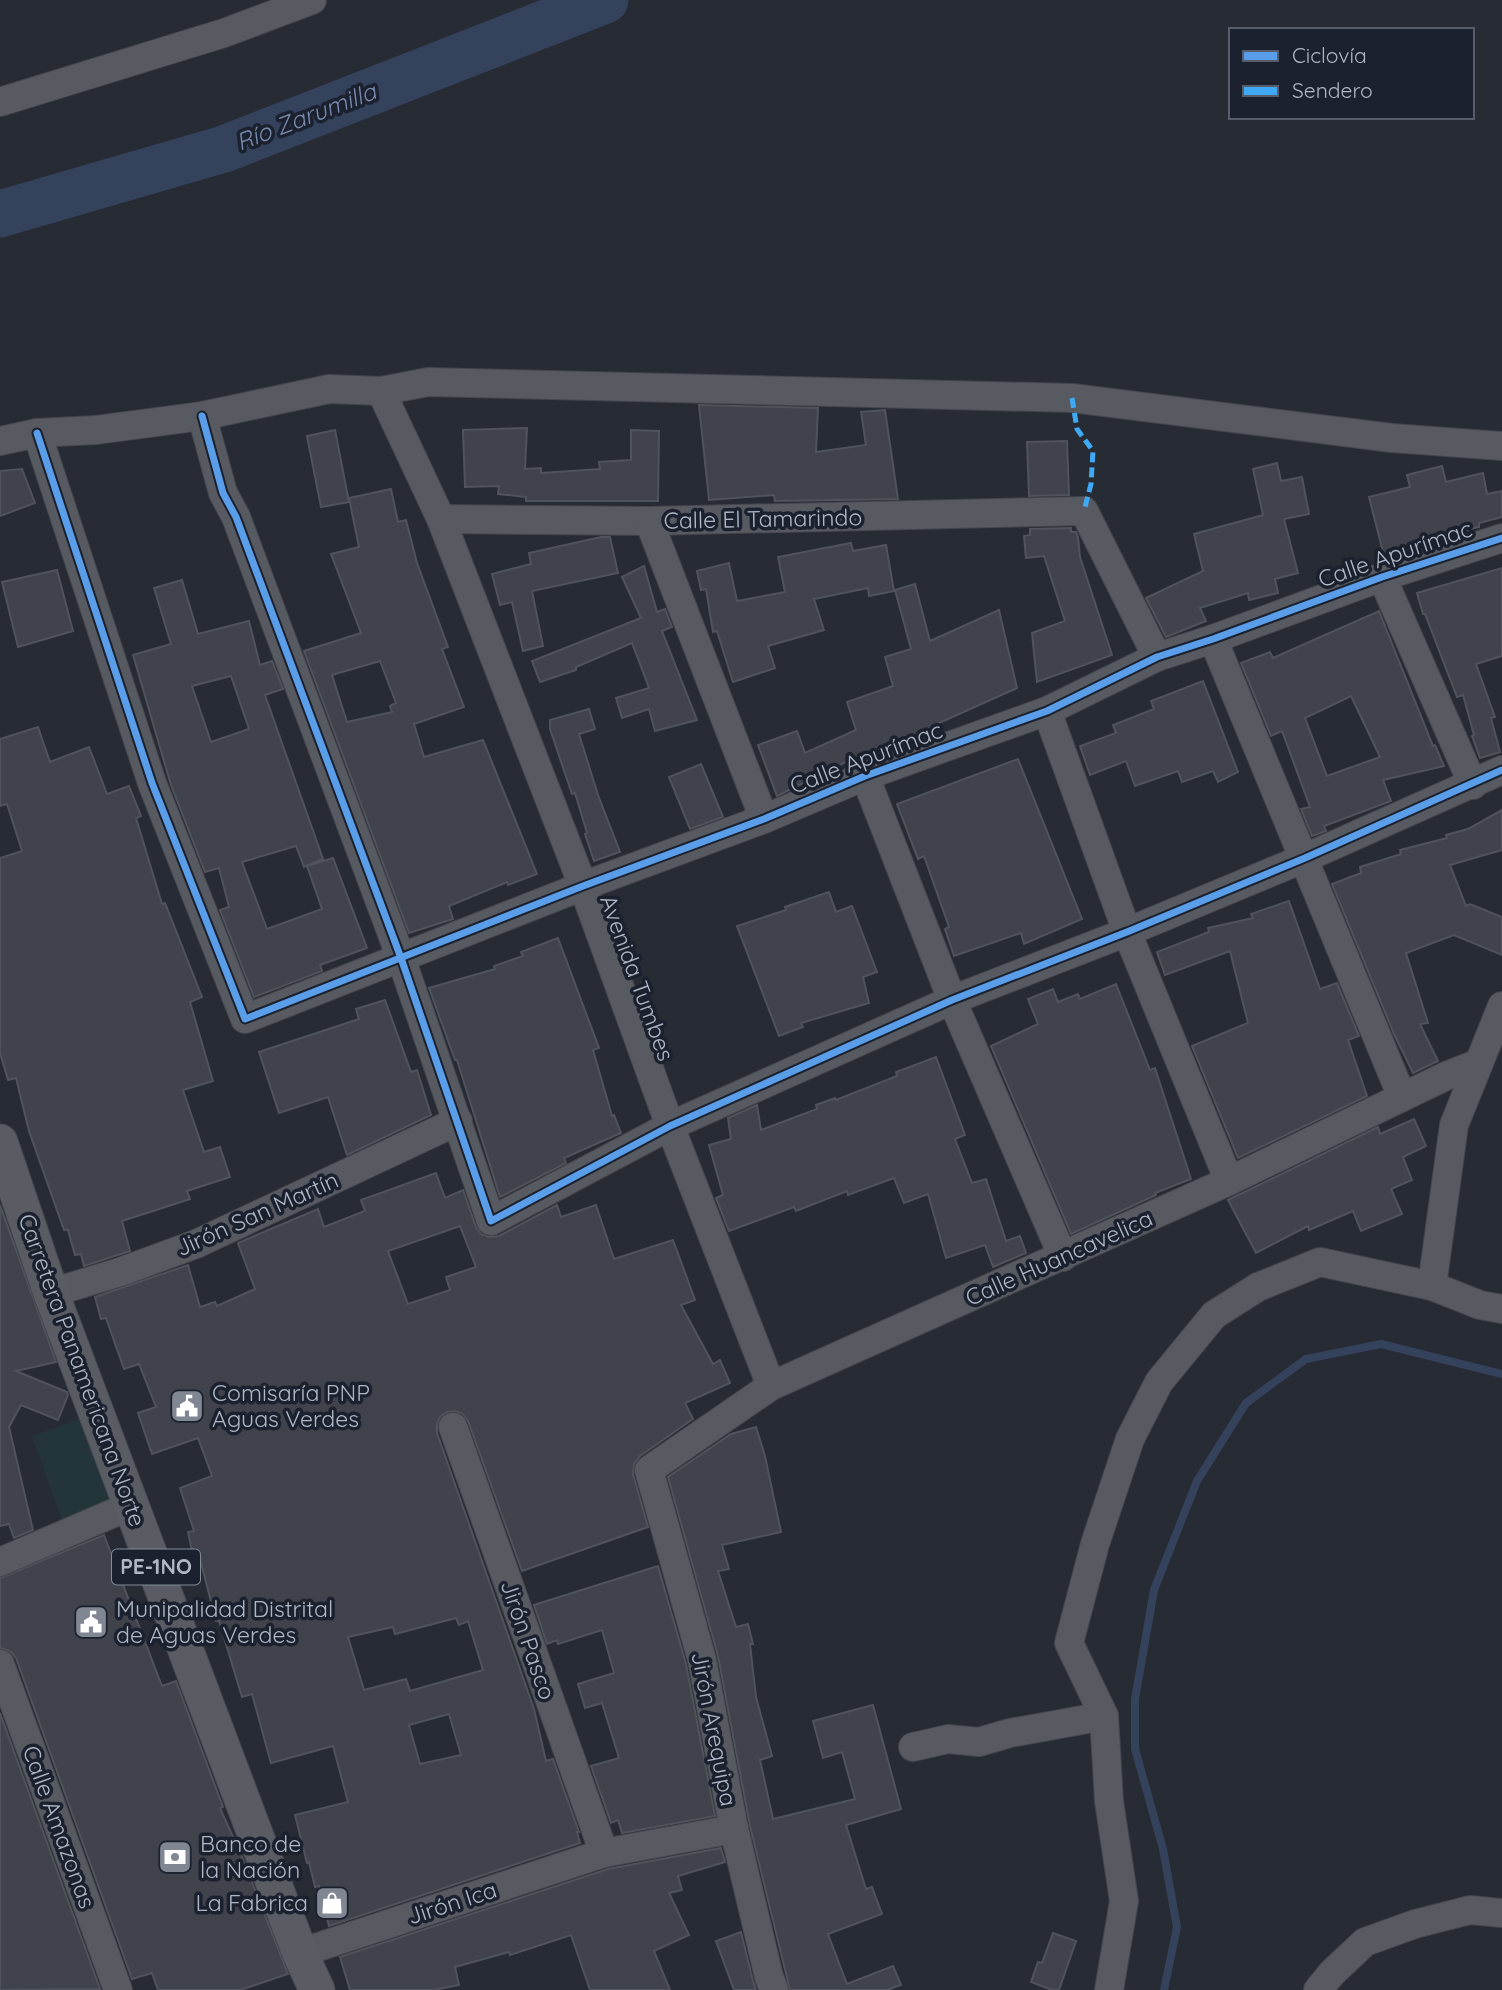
<svg xmlns="http://www.w3.org/2000/svg" width="1502" height="1990" viewBox="0 0 1502 1990" font-family="Quicksand,sans-serif">
	<style>
		.green { fill: #243539 }
		.lines { fill: none; stroke-linecap: round; stroke-linejoin: round }
		.stream { stroke: #35425c; stroke-width: 8 }
		.river { stroke: #35425c; stroke-width: 47 }
		.building { fill: #40434b; stroke: #4f535b; stroke-width: 2; fill-rule: evenodd }
		.minor-casing { stroke: #43464d; stroke-width: 30 }
		.major-casing { stroke: #444851; stroke-width: 37 }
		.minor { stroke: #575a61; stroke-width: 28 }
		.major { stroke: #595c63; stroke-width: 35 }
		.quiet { stroke: #3fa9f5; stroke-width: 5; stroke-dasharray: 10 5; stroke-linecap: butt }
		.cycleway-casing { stroke: #1b212e; stroke-width: 11 }
		.cycleway { stroke: #5a9eea; stroke-width: 7 }
		.labels { text-anchor: middle; stroke-width: 7; stroke-linejoin: round; paint-order: stroke }
		.shield { fill: #1b212e; stroke: #838a98; stroke-width: 2 }
		.shield-label { font-size: 21px; font-weight: bold; fill: #b0b7c5 }
		.street-label { font-size: 23px; fill: #b0b7c5; stroke: #1b212e }
		.poi-label { font-size: 23px; fill: #b0b7c5; stroke: #1b212e; text-anchor: start }
		.water-label { font-size: 24px; font-style: italic; fill: #798bad; stroke: #1b212e }
	</style>
	<rect width="100%" height="100%" fill="#272b34"/>
	<path class="green" d="M86 1416 114 1498 62 1520 32 1436Z"/>
	<g class="lines">
		<path class="stream" d="M1164 1990 1177 1927 1163 1849 1135 1749V1699L1154 1590 1197 1481 1246 1403 1306 1359 1381 1344 1502 1374"/>
		<path class="river" d="M0 214 224 149 605 0"/>
	</g>
	<g class="building">
		<path d="M699 405 818 408 816 452 866 445 861 412 885 410 898 499 775 501 774 495 709 500Z"/>
		<path d="M527 428 525 469 541 468V473L600 469 599 462 631 460V430L659 431 658 501H526V497L498 494 499 486 465 487 463 430Z"/>
		<path d="M335 430 349 502 321 507 307 436Z"/>
		<path d="M1067 441 1069 495 1029 496 1027 442Z"/>
		<path d="M1277 463 1281 481 1302 477 1309 514 1284 519 1298 573 1275 579 1278 593 1249 600 1248 593 1200 608 1206 621 1166 637 1146 598 1203 571 1194 534 1263 515 1253 469Z"/>
		<path d="M1442 466 1446 482 1483 473 1487 494 1502 491V517L1479 523V527L1408 544 1409 549 1384 556 1369 497 1410 487 1407 475Z"/>
		<path d="M22 469 35 503 0 516V471Z"/>
		<path d="M391 489 398 522 406 520 417 563 448 647 442 649 464 707 414 724 424 757 483 740 537 874 508 885 507 882 449 906 453 919 409 933 304 651 361 633 331 554 359 547 349 498ZM380 661 396 703 390 706 392 712 347 722 332 675Z"/>
		<path d="M1071 528V532H1076L1078 537 1080 557 1112 655 1037 682 1032 633 1065 621 1044 556 1026 558 1024 536 1030 535V529Z"/>
		<path d="M601 537H610L618 573 532 591 543 646 523 651 512 602 500 605 492 574 531 564 529 553Z"/>
		<path d="M851 543 853 551 886 545 894 591 869 596 868 588 814 599 824 630 768 646 775 668 733 682 717 631 713 632 706 589 701 590 697 571 729 563 737 601 785 592 778 557Z"/>
		<path d="M644 566 657 612 665 609 672 627 662 631 697 720 655 731 649 709 622 718 616 698 649 688 632 643 576 667V670L540 682 532 661 641 618 622 577Z"/>
		<path d="M1502 568V656L1476 664 1495 717 1491 718 1500 752 1480 758 1472 736 1474 735 1463 695 1457 697 1425 614H1423L1417 593Z"/>
		<path d="M57 570 73 631 18 647 2 582Z"/>
		<path d="M182 580 198 634 249 621 260 665 272 661 283 689 265 695 323 859 304 867 296 846 242 862 267 929 322 909 307 866 333 858 367 948 320 965 322 971 254 997 220 910 229 907 219 868 205 872 171 785 133 655 171 644 154 588ZM231 676 249 729 211 742 192 686Z"/>
		<path d="M915 584 930 641 999 610 1017 688 910 736 912 741 866 758 864 753 777 796 758 745 797 731 805 753 856 730 847 702 893 686 885 657 911 649 895 590Z"/>
		<path d="M1379 611 1433 746 1435 745 1444 766 1383 780 1391 801 1324 826 1326 831 1312 836 1301 809 1310 807 1282 731 1271 736 1241 663 1270 652 1273 658ZM1351 696 1380 757 1327 776 1305 718Z"/>
		<path d="M1203 681 1238 772 1218 782 1213 771 1182 782 1178 771 1135 786 1126 761 1090 775 1080 746 1116 733 1113 725 1154 709 1151 701Z"/>
		<path d="M589 709 595 729 579 734 598 795 620 852 594 861 585 834 587 833 575 793 572 794 550 729V720Z"/>
		<path d="M38 727 50 762 89 747 107 794 129 786 141 816 136 818 162 904 165 903 202 997 190 1002 213 1081 183 1090 204 1152 220 1147 230 1177 187 1191 190 1199 122 1221 130 1251 84 1266 81 1254 75 1255 68 1230H64L29 1131 16 1078 8 1080 0 1053V858L22 851 7 804 0 806V739Z"/>
		<path d="M1018 759 1082 919 1024 944 1021 933 954 956 945 929 949 927 924 856 918 859 897 804Z"/>
		<path d="M701 764 723 817 690 829 669 777Z"/>
		<path d="M1502 810V850L1450 865 1466 906 1470 904 1502 917V955L1454 935 1406 953 1428 1023 1420 1024 1438 1061 1413 1073 1394 1034 1332 884 1361 873 1360 867 1401 854 1400 850 1447 838 1446 835 1468 829Z"/>
		<path d="M829 892 836 912 852 906 877 972 863 977 869 1003 801 1023 803 1027 779 1036 737 926 786 910 785 907Z"/>
		<path d="M1289 901 1320 989 1337 983 1359 1036 1348 1040 1367 1096 1238 1158 1192 1046 1248 1023 1230 951 1165 975 1157 952 1209 932 1208 928 1253 918 1251 914Z"/>
		<path d="M558 938 599 1048 593 1050 612 1116 614 1115 621 1133 564 1158 566 1163 500 1197 457 1060H455L429 988 495 969 494 966 523 956 521 952Z"/>
		<path d="M1116 984 1150 1070 1155 1068 1191 1179 1155 1193 1156 1195 1071 1234 991 1046 1038 1024 1028 999 1053 989 1058 1002 1078 994 1080 999Z"/>
		<path d="M385 1000 411 1072 417 1070 431 1115 347 1155 328 1097 279 1113 259 1052 359 1019 356 1009Z"/>
		<path d="M936 1057 965 1135 955 1139 972 1183 986 1179 1006 1241 1020 1236 1026 1253 993 1267 985 1245 946 1258 928 1194 904 1203 894 1178 848 1195 847 1191 796 1211 794 1207 729 1231 716 1198 723 1195 709 1145 731 1139 728 1118 757 1105 761 1130 817 1109 816 1105 835 1098 836 1100 897 1076 896 1072Z"/>
		<path d="M1414 1119 1426 1146 1403 1157 1412 1180 1391 1189 1402 1214 1361 1231 1353 1211 1309 1230 1308 1226 1256 1253 1228 1200 1378 1127 1380 1134Z"/>
		<path d="M436 1173 445 1198 463 1190 476 1227 481 1234 489 1237 499 1236 557 1205 561 1217 596 1205 614 1259 673 1240 695 1300 681 1305 713 1364 720 1360 730 1383 685 1403 693 1419 640 1456 634 1464 633 1474 648 1527 522 1571 468 1421 463 1414 455 1411 447 1412 440 1417 437 1425V1433L534 1709 546 1761 553 1759 579 1832H577L580 1843 329 1926 319 1886 315 1887 309 1862 307 1863 295 1815 348 1802 333 1746 271 1763 252 1694 242 1697 219 1621H216L200 1559 194 1560 188 1532 194 1531 180 1488 212 1476 198 1438 152 1454 138 1413 156 1407 139 1364 124 1369 106 1318 101 1319 95 1297 188 1265 200 1307 215 1302 217 1306 255 1289 238 1243 318 1209 324 1227 365 1211 361 1200ZM460 1226 476 1267 446 1277 450 1290 408 1304 388 1251ZM456 1618 459 1625 468 1621 483 1670 410 1691 406 1679 364 1690 348 1637 393 1627 395 1634ZM449 1714 461 1755 420 1764 409 1725Z"/>
		<path d="M0 1205 56 1362 16 1371 67 1392 68 1395 58 1420 21 1405 9 1427 33 1530 14 1538 9 1524 0 1526Z"/>
		<path d="M756 1427 765 1456 781 1532 722 1545 729 1569 718 1571 736 1627 748 1624 753 1644H750L756 1697 772 1756 760 1760 773 1819 855 1799 842 1752 823 1758 813 1721 873 1705 901 1809 846 1825 866 1889 872 1887 882 1914 828 1934 847 1984 893 1966 901 1985 887 1990H790L750 1826 718 1656 668 1477 731 1434Z"/>
		<path d="M104 1535 162 1686 176 1681 223 1807 220 1808 242 1857 288 1974 240 1990H158L152 1973 132 1979 16 1658 10 1651 0 1648V1578Z"/>
		<path d="M658 1566 686 1664 715 1816 622 1833 618 1820 611 1823 591 1766 619 1758 602 1703 585 1708 578 1684 614 1673 602 1630 558 1644 557 1640 547 1644 534 1605Z"/>
		<path d="M0 1713 100 1989 0 1990Z"/>
		<path d="M721 1848 725 1862 678 1876 682 1890 669 1893 689 1935 654 1951 670 1990H590L571 1935 510 1955 509 1952 455 1967 459 1985 434 1990H350L340 1957 608 1869Z"/>
		<path d="M741 1932 753 1981 756 1990H734L716 1941Z"/>
		<path d="M1053 1933 1076 1941 1059 1990H1052L1031 1982 1038 1962 1042 1963Z"/>
	</g>
	<g class="lines">
		<g class="minor-casing">
			<g id="minor">
				<path d="M0 102 224 33 312 0"/>
				<path d="M381 391 441 519 583 886 670 1126 771 1386"/>
				<path d="M202 416 223 493 236 517 401 958 491 1221 670 1126 952 1000 1127 932 1305 858 1502 770"/>
				<path d="M37 433 152 783 245 1019 583 886 764 819 865 776 1047 711 1157 657 1213 639 1382 577 1502 538"/>
				<path d="M0 441 37 433 96 430 202 416 329 389 381 391 428 382 1072 398 1392 438 1502 446"/>
				<path d="M441 519 649 521 1084 511 1157 657"/>
				<path d="M649 521 764 819"/>
				<path d="M1382 577 1473 785"/>
				<path d="M1213 639 1402 1097"/>
				<path d="M1047 711 1127 932 1229 1181"/>
				<path d="M865 776 952 1000 1063 1257"/>
				<path d="M1432 1286 1454 1125 1502 1006"/>
				<path d="M51 1293 120 1272 196 1244 458 1121"/>
				<path d="M453 1427 604 1853"/>
				<path d="M0 1562 132 1505"/>
				<path d="M0 1664 118 1990"/>
				<path d="M913 1747 948 1739 979 1742 1010 1733 1104 1716"/>
				<path d="M300 1953 604 1853 734 1829"/>
				<path d="M774 1990 769 1977 734 1829 702 1660 649 1470 771 1386 1229 1181 1446 1076 1479 1063"/>
				<path d="M1109 1990 1124 1901 1109 1801 1104 1716 1069 1643 1095 1544 1130 1439 1159 1382 1214 1315 1258 1287 1320 1262 1432 1286 1480 1305 1502 1309"/>
				<path d="M1318 1990 1332 1973 1365 1942 1415 1924 1470 1910 1502 1913"/>
			</g>
		</g>
		<g class="major-casing">
			<path id="major" d="M0 1142 51 1293 300 1953 317 1990"/>
		</g>
		<use href="#minor" class="minor"/>
		<use href="#major" class="major"/>
		<path class="quiet" d="M1072 398 1077 429 1093 451 1091 484 1084 511"/>
		<g class="cycleway-casing">
			<g id="cycleway">
				<path d="M202 416 223 493 236 517 401 958 491 1221 670 1126 952 1000 1127 932 1305 858 1502 770"/>
				<path d="M37 433 152 783 245 1019 583 886 764 819 865 776 1047 711 1157 657 1213 639 1382 577 1502 538"/>
			</g>
		</g>
		<use href="#cycleway" class="cycleway"/>
	</g>
	<defs>
		<g id="civic-square" transform="scale(1.75)"><rect x="-9" y="-9" width="18" height="18" rx="4" fill="#808692" stroke="#1b212e"/><path d="M-.6-6.5H3V-4.5H.6V-3L4-1V1h2V6H-6V1h2V-1L-.6-3ZM-1.2 2.5V6h2.4V2.5Z" fill="#fff"/></g>
		<g id="bank-square" transform="scale(1.75)"><rect x="-9" y="-9" width="18" height="18" rx="4" fill="#808692" stroke="#1b212e"/><path d="M-6-4H6V4H-6ZM0-2.3a2.3 2.3 0 1 0 0 4.6a2.3 2.3 0 1 0 0-4.6Z" fill="#fff"/></g>
		<g id="shop-square" transform="scale(1.75)"><rect x="-9" y="-9" width="18" height="18" rx="4" fill="#808692" stroke="#1b212e"/><path d="M-5-2.5h2.3a2.7 3.5 0 0 1 5.4 0H5L5.5 6h-11ZM-1.5-2.5h3a1.5 2.3 0 0 0-3 0Z" fill="#fff"/></g>
	</defs>
	<g fill-rule="evenodd">
		<use href="#civic-square" x="187" y="1406"/>
		<use href="#civic-square" x="91" y="1622"/>
		<use href="#bank-square" x="175" y="1857"/>
		<use href="#shop-square" x="332" y="1903"/>
	</g>
	<g class="labels">
		<rect class="shield" x="112" y="1549.5" width="88" height="35" rx="5"/>
		<g class="shield-label">
			<text x="156" y="1574">PE-1NO</text>
		</g>
		<g class="street-label">
			<text transform="translate(763 519) rotate(-1)" y="8">Calle El Tamarindo</text>
			<text transform="translate(1395 554) rotate(-19)" y="8">Calle Apurímac</text>
			<text transform="translate(866 758) rotate(-21)" y="8">Calle Apurímac</text>
			<text transform="translate(637 978) rotate(70)" y="8">Avenida Tumbes</text>
			<text transform="translate(257 1214) rotate(-24)" y="8">Jirón San Martín</text>
			<text transform="translate(1059 1258) rotate(-24)" y="8">Calle Huancavelica</text>
			<text transform="translate(82 1370) rotate(70)" y="8">Carretera Panamericana Norte</text>
			<text transform="translate(528 1640) rotate(71)" y="8">Jirón Pasco</text>
			<text transform="translate(714 1729) rotate(79)" y="8">Jirón Arequipa</text>
			<text transform="translate(59 1827) rotate(70)" y="8">Calle Amazonas</text>
			<text transform="translate(452 1903) rotate(-18)" y="8">Jirón Ica</text>
		</g>
		<g class="poi-label">
			<text x="212" y="1401">Comisaría PNP<tspan x="212" dy="26">Aguas Verdes</tspan></text>
			<text x="116" y="1617">Munipalidad Distrital<tspan x="116" dy="26">de Aguas Verdes</tspan></text>
			<text x="200" y="1852">Banco de<tspan x="200" dy="26">la Nación</tspan></text>
			<text x="308" y="1911" text-anchor="end">La Fabrica</text>
		</g>
		<g class="water-label">
			<text transform="translate(306 117) rotate(-21)" y="8">Río Zarumilla</text>
		</g>
	</g>
	<rect x="1229" y="28" width="245" height="91" fill="#1b212e" stroke="#575d6a" stroke-width="2"/>
	<rect x="1243" y="51" width="35" height="10" fill="#5a9eea" stroke="#575d6a" stroke-width="2"/>
	<text x="1292" y="63" font-size="21" fill="#b0b7c5">Ciclovía</text>
	<rect x="1243" y="86" width="35" height="10" fill="#3fa9f5" stroke="#575d6a" stroke-width="2"/>
	<text x="1292" y="98" font-size="21" fill="#b0b7c5">Sendero</text>
</svg>
